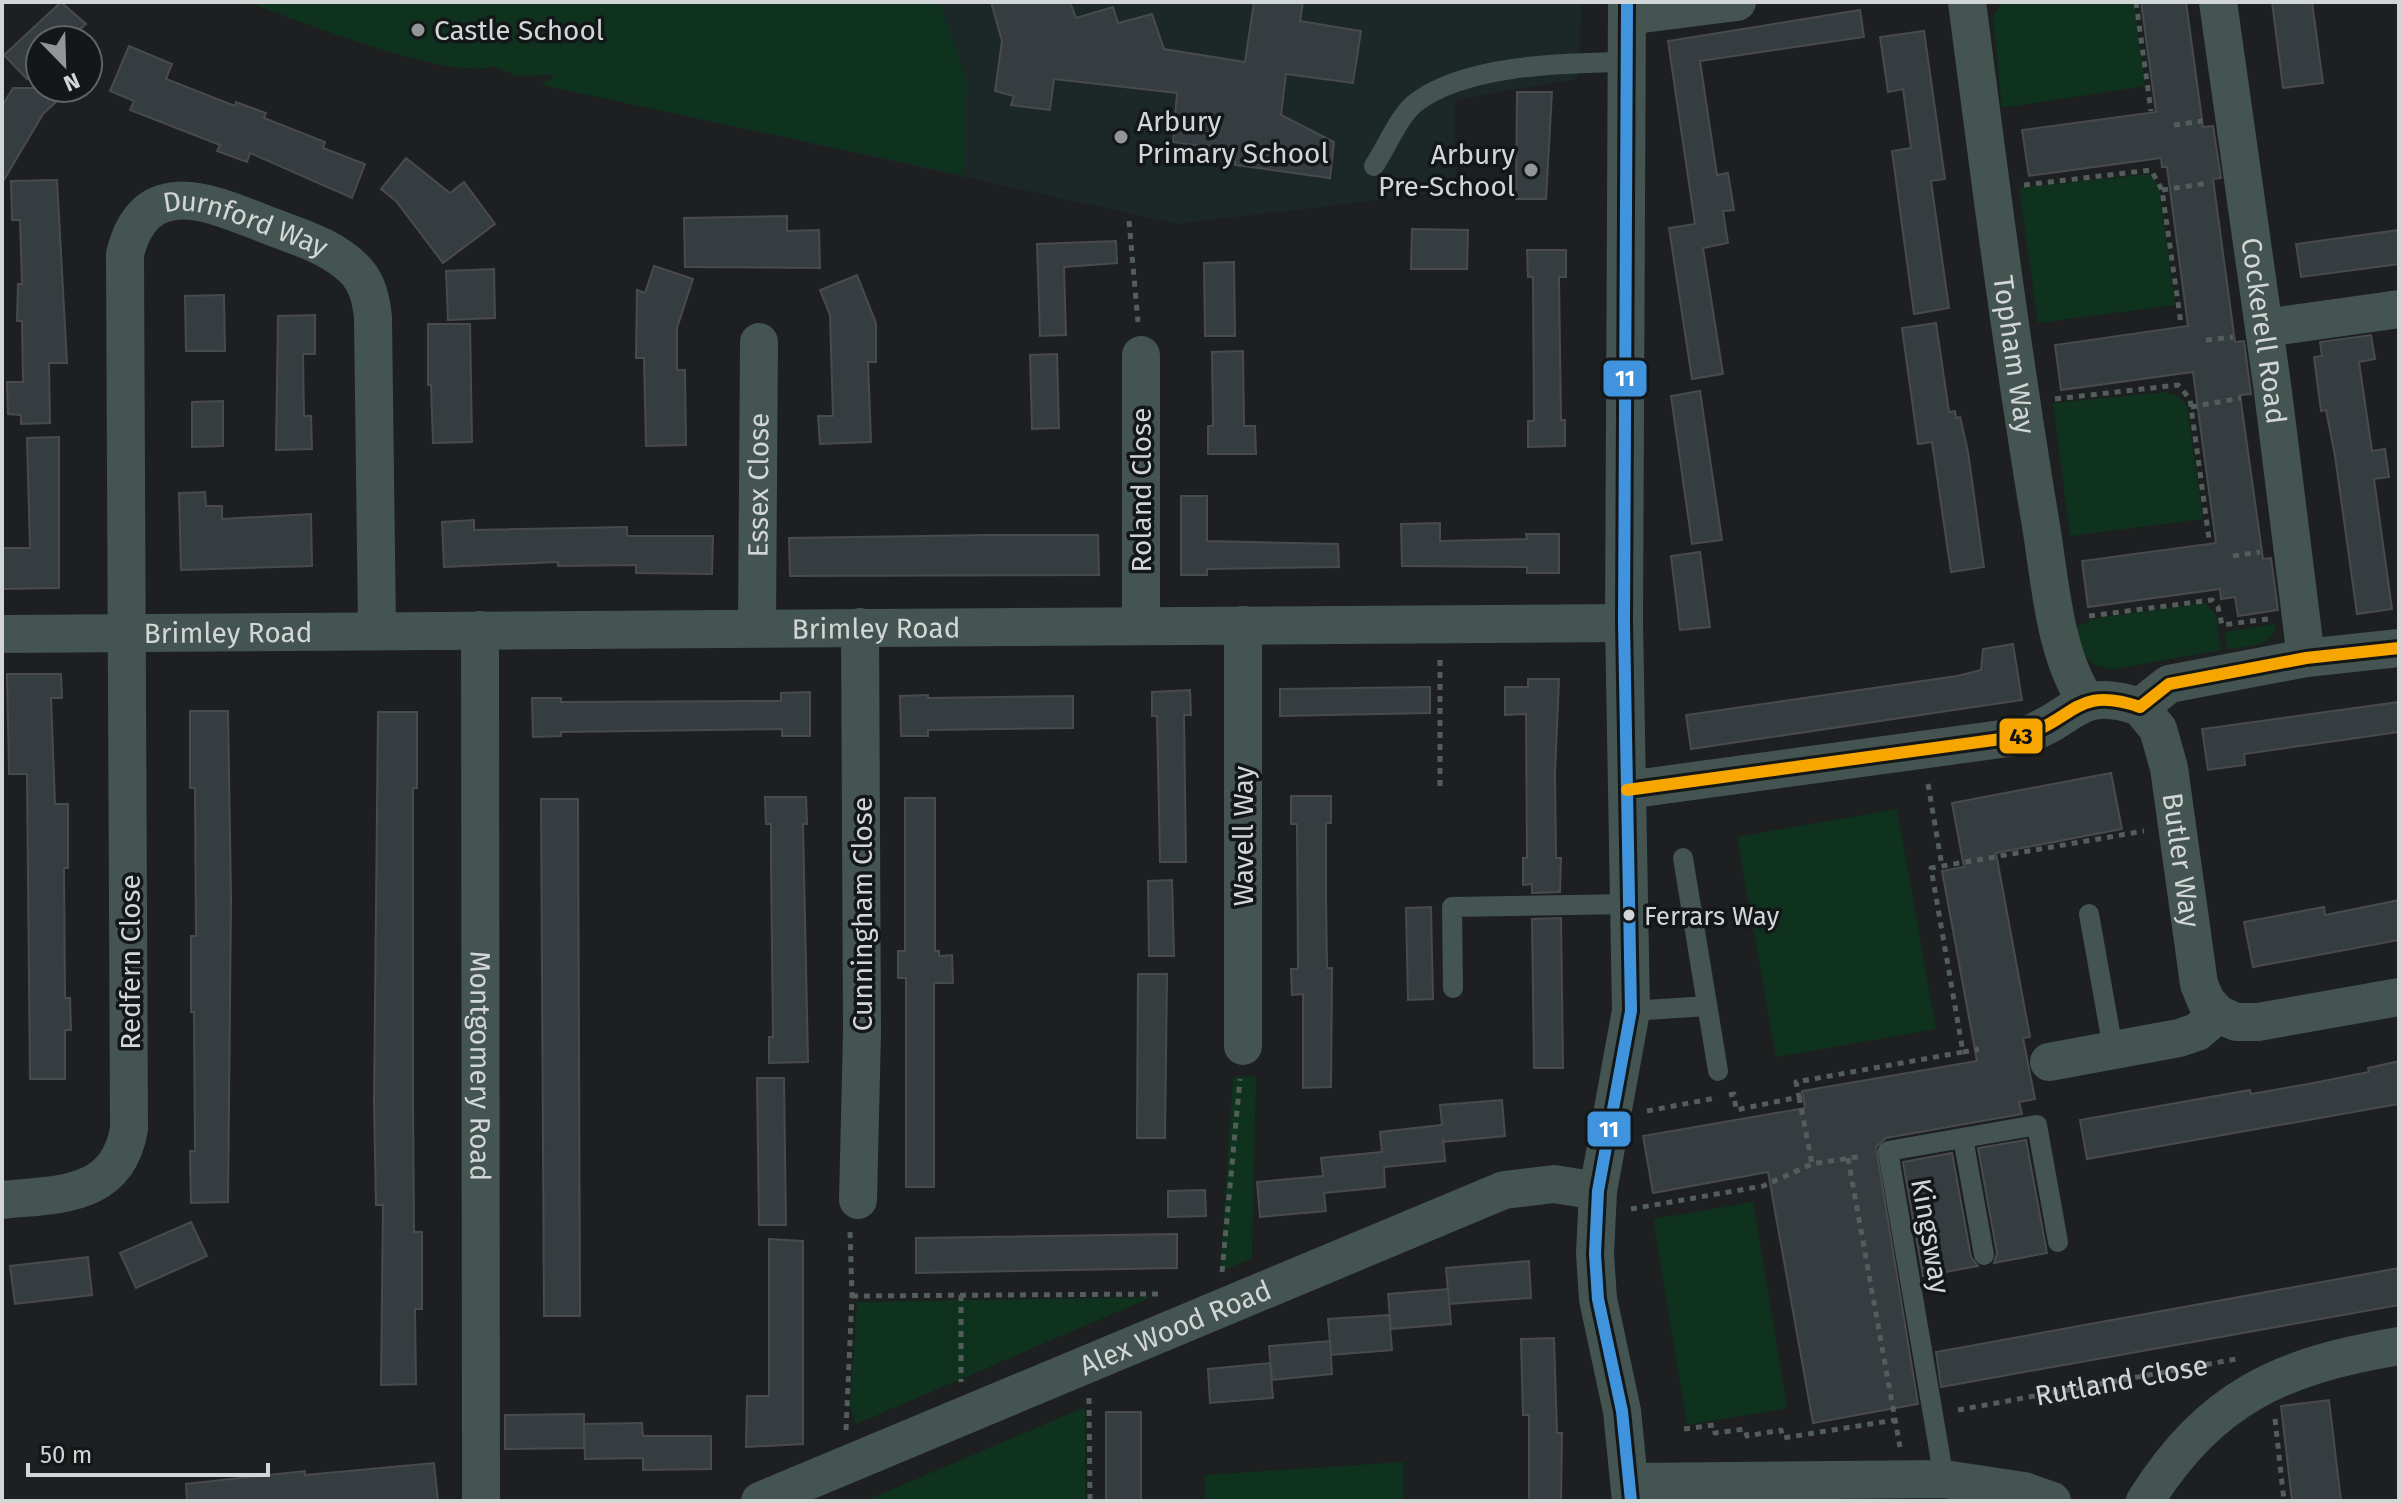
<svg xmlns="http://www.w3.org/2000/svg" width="2401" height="1503" viewBox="0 0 2401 1503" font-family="'Fira Sans',sans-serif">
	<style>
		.built { fill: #1c2728 }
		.green { fill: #0e321d }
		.building { fill: #363d40; stroke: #494a4b; stroke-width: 2 }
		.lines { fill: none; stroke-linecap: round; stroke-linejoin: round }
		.path { stroke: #535e5c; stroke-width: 5; stroke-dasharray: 6 6; stroke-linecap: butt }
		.lane { stroke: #445450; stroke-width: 20 }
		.street { stroke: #445450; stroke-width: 38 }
		.bus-1-casing { stroke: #131718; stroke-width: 18 }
		.bus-2-casing { stroke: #131718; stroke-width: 18 }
		.bus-1 { stroke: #4094de; stroke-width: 12 }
		.bus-2 { stroke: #f7a600; stroke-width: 12 }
		.poi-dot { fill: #939696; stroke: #131718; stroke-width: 3 }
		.bus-dot { fill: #d3d6d6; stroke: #131718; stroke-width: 3 }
		.labels { text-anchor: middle; stroke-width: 7; stroke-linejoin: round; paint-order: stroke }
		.bus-label { font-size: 26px; fill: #d3d6d6; stroke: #131718; text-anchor: start }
		.poi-label { font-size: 28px; fill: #d3d6d6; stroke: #131718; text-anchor: start }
		.street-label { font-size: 28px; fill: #d3d6d6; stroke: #131718 }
		.line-badge { stroke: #131718; stroke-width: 3 }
		.badge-label { font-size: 22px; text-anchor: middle; font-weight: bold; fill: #fff }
		.pale-badge-label { font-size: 22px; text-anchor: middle; font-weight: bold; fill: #111 }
	</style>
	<rect width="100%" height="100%" fill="#1d1f20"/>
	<path class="built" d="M577 2H1582L1578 79 1455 100 1456 191 1178 224 542 85 557 75Z"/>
	<g class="green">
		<path d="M246 2H939L967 81 963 175 542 85 555 75 516 76 493 66C449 82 296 19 246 2Z"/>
		<path d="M2001 2H2134L2145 86 2002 108 1993 17Z"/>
		<path d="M2149 174 2159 186 2175 305 2038 323 2019 188Z"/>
		<path d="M2165 392 2179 397 2187 406 2203 519 2070 536 2053 403Z"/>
		<path d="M2205 603 2216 615 2221 650 2116 669C2087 669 2081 653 2075 627L2097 618Z"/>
		<path d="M2276 624C2272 649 2248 646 2227 649L2225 632Z"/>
		<path d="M1897 809 1936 1029 1776 1057 1737 837Z"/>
		<path d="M1256 1076 1252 1258 1220 1272 1233 1077Z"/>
		<path d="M1753 1202 1787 1408 1687 1425 1653 1219Z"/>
		<path d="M1152 1297 856 1424 850 1406 857 1302Z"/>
		<path d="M1085 1407V1499L867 1500Z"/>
		<path d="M1403 1462V1501H1206L1204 1475Z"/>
	</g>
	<g class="building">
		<path d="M61 2 86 24 68 40H40V66L27 79 4 55Z"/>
		<path d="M991 2H1070L1076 18 1113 7 1118 23 1152 14 1164 49 1245 62 1254 2H1303L1300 21 1361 31 1353 83 1286 74 1281 115 1334 142 1330 178 1235 165V151L1173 142 1177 93 1054 79 1050 110 1011 105 1014 96 995 91 1002 41Z"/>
		<path d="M2141 2H2186L2203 127 2213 126 2221 178 2213 179 2235 342 2244 341 2251 394 2240 395 2263 559 2271 558 2278 610 2238 616 2235 597 2221 599 2220 589 2088 607 2082 561 2216 543 2193 372 2061 390 2055 345 2188 326 2167 167H2162L2161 158 2029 176 2022 130 2156 112Z"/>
		<path d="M2272 2H2312L2323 83 2283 88Z"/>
		<path d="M1860 10 1864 37 1700 61 1717 175 1728 173 1734 210 1723 211 1728 243 1703 248 1723 374 1692 379 1669 228 1695 224 1668 41Z"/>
		<path d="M1924 31 1945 179 1931 181 1949 308 1914 314 1892 151 1911 148 1903 89 1888 92 1880 37Z"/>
		<path d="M129 46 172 64 166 79 235 106 236 102 266 113 264 118 325 142 323 148 365 164 352 198 250 153 247 162 217 151 220 145 130 110 134 101 110 91Z"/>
		<path d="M13 88H71L43 114 2 183V106Z"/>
		<path d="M1517 92H1552L1546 199H1516Z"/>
		<path d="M406 158 450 193 464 182 495 224 443 263 396 201 381 189Z"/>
		<path d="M57 180 67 363H49L50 423 21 424V415L8 414 7 382H23L22 321H17L18 284H22L20 220H12L11 181Z"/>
		<path d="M787 216V231L819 230 820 268 685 267 684 218Z"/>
		<path d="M1412 229 1468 230 1467 269H1411Z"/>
		<path d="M2399 230V264L2301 277 2296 244Z"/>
		<path d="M1116 241 1117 263 1064 267 1066 335 1040 336 1037 244Z"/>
		<path d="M1527 250H1566V277H1559L1561 420H1565V446L1528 447V421H1534L1533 277H1528Z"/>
		<path d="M1234 262 1235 336H1205L1204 263Z"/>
		<path d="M654 266 693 279 677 328V370H685L686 445 646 446 644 358H636L637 290 645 293Z"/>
		<path d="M494 269 495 318 448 320 446 271Z"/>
		<path d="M857 275 876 323V362H868L871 442 820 444 818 416H833L830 315 820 290Z"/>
		<path d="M224 295 225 351H186L185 296Z"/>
		<path d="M315 315V354H303L304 416H311L312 449 276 450 278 316Z"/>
		<path d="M1936 323 1949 412 1955 411 1956 418 1960 417 1968 452 1984 567 1951 572 1932 442 1918 444 1902 328Z"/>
		<path d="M428 324H470L472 442 433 443 431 385H428Z"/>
		<path d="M2371 335 2375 359 2359 362 2372 451 2385 449 2389 477 2374 479 2392 609 2357 614 2335 456 2326 410 2321 411 2314 357 2322 356 2320 342Z"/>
		<path d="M1243 351 1244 426H1255L1256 454H1208V426H1213L1212 352Z"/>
		<path d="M1057 354 1059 428 1032 429 1030 355Z"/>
		<path d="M1700 391 1722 540 1692 544 1671 396Z"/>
		<path d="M223 401V446L192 447V402Z"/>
		<path d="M59 437V588L2 589V548H30L27 438Z"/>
		<path d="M205 492 206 506H222V519L311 514 312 566 181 570 179 493Z"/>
		<path d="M1181 496H1207V541L1338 544 1339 567 1207 569V575H1181Z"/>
		<path d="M474 520V530L627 527V536H713L712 574 636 573V565L558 566V562L444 567 442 522Z"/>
		<path d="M1440 523V541L1527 539 1526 534H1559V573H1527V567L1402 566 1401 524Z"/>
		<path d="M990 535H1098L1099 575 790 576 789 538Z"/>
		<path d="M1700 552 1710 627 1680 630 1671 556Z"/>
		<path d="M2013 644 2022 700 1691 749 1686 715 1957 676 1981 670 1983 649Z"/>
		<path d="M7 674H61L62 698H51L55 804H68V868H64L65 998H70L71 1030H65V1079H30L27 774H9Z"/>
		<path d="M1528 679H1559L1555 774 1556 858H1561L1560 892 1532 893V884L1523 885V858H1527L1526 714 1505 715V687H1528Z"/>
		<path d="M1430 687V713L1280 716V689Z"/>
		<path d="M1190 690 1191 715H1184L1186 862H1160L1157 716H1152V692Z"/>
		<path d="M810 692V736H782V729L561 732V736L533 737 532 698H561V702L781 701V693Z"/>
		<path d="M928 695V698L1073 696V728L928 730V736H901L900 696Z"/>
		<path d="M2399 702V732L2244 754 2245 765 2208 770 2202 729Z"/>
		<path d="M190 711H228L231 899 228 1202 191 1203 190 1151H195L194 1012H191V936H196L195 788H190Z"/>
		<path d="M378 712H417V788H413V1103L414 1232H422V1309H415L416 1384 381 1385 383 1205H376L374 1103Z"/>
		<path d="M2111 773 2122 829 1996 853 2030 1037 2023 1038 2035 1099 2019 1102 2022 1114 1886 1138 1876 1147 1918 1404 1813 1423 1768 1172 1653 1193 1643 1136 1805 1108 1802 1091 1977 1061 1942 871 1964 867 1952 803Z"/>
		<path d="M1291 796H1331V823H1326V896L1327 968H1332L1331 1087 1303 1088V994L1292 995 1291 969H1298L1297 824H1291Z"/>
		<path d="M765 797H806L807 824H803L808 1062 769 1063V1037H773L771 860V824H766Z"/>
		<path d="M905 798H935V951H939V956L952 955 953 983H934V1187H906V978H898V951H905Z"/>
		<path d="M541 799H578L580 1316H544Z"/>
		<path d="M1172 880 1174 956H1149L1148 881Z"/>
		<path d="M2399 900V940L2253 967 2244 922 2324 907 2325 915Z"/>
		<path d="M1431 907 1433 999 1408 1000 1406 908Z"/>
		<path d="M1561 918 1563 1068H1534L1532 919Z"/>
		<path d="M1138 974H1167L1165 1138H1137Z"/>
		<path d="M2399 1061V1104L2087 1159 2080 1120 2250 1090 2251 1094 2308 1084 2369 1072 2368 1068Z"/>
		<path d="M757 1078H784L786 1225H759Z"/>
		<path d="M1502 1100 1505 1136 1443 1142V1138L1445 1161 1384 1167 1385 1187 1324 1193 1326 1211 1260 1217 1257 1182 1323 1176 1321 1158 1382 1152 1380 1132 1442 1125 1440 1105Z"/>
		<path d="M2026 1140 2047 1253 1994 1263 1997 1253 1978 1148Z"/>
		<path d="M1952 1153 1971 1257 1978 1266 1923 1276 1903 1162Z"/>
		<path d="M1205 1190 1206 1216 1168 1217V1191Z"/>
		<path d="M191 1222 207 1256 136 1288 120 1253Z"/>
		<path d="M1177 1234V1268L916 1273V1238Z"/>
		<path d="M769 1239 803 1241V1444L746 1447 747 1396H769Z"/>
		<path d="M88 1257 92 1295 15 1304 10 1266Z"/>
		<path d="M1529 1261 1531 1298 1449 1304 1446 1268Z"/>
		<path d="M2399 1268V1305L1941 1387 1936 1352Z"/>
		<path d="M1448 1289 1451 1324 1391 1329 1388 1294Z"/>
		<path d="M1389 1315 1392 1350 1331 1355 1328 1319Z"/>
		<path d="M1554 1338 1557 1433H1562L1561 1501H1529V1415H1523L1521 1339Z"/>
		<path d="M1330 1341 1332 1374 1272 1380 1269 1346Z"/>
		<path d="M1270 1363 1273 1398 1210 1403 1208 1369Z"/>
		<path d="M2329 1400 2341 1501H2292L2281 1406Z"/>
		<rect x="1106" y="1412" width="35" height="89"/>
		<path d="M584 1414V1448L505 1449V1415Z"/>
		<path d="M642 1423 643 1436H711V1469L643 1470V1458L585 1459 584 1424Z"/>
		<path d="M434 1463 438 1501H187L186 1484 305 1471V1475Z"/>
	</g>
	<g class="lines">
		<g class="path">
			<path d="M2136 2 2151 111"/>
			<path d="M2174 125 2202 121"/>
			<path d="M2024 185 2151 170 2162 190 2181 324"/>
			<path d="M2162 190 2209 183"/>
			<path d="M1129 221 1138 322"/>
			<path d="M2206 340 2233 337"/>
			<path d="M2055 399 2178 385 2190 399 2209 539"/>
			<path d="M2191 407 2241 398"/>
			<path d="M2233 556 2260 552"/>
			<path d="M2089 616 2212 600 2218 607 2222 625 2268 619"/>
			<path d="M1928 784 1942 866"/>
			<path d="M1440 786V659"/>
			<path d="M1963 1052 1979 1049"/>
			<path d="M1729 1095 1734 1094 1736 1110 1799 1097 1796 1082 1963 1052 1931 868 2144 831"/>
			<path d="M1799 1097 1812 1164"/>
			<path d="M1647 1111 1716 1098"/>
			<path d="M1848 1158 1900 1447"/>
			<path d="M1631 1209 1763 1186 1812 1164 1863 1156"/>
			<path d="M1222 1272 1240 1079"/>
			<path d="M961 1295V1382"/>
			<path d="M852 1296 1159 1294"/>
			<path d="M1089 1398 1090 1501"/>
			<path id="s1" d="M1958 1410 2236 1359"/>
			<path d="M2275 1419 2284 1501"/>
			<path d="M1684 1429 1714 1425 1715 1433 1745 1429 1747 1436 1781 1430 1783 1438 1895 1420"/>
			<path d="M846 1430 852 1296 850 1232"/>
		</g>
		<g class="lane">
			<path d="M1374 166C1386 148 1398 118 1414 104 1464 64 1566 63 1628 62"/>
			<path d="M1683 858 1718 1071"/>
			<path d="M2089 914 2113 1049"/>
			<path d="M1453 988 1452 907 1631 904"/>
			<path d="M1631 1011 1707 1006"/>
			<path d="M1963 1138 1984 1255"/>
			<path d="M1944 1479 1888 1151 2037 1125 2058 1242"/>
		</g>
		<g class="street">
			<path d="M1627 2 1624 623 1631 1011 1598 1191 1595 1254 1598 1299 1622 1411 1631 1501"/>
			<path id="s2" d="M1967 2C1989 173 2011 344 2039 514 2050 574 2052 649 2086 701"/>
			<path id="s3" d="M2218 2 2273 392 2306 658"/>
			<path d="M1627 16 1737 2"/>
			<path d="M2265 328 2399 309"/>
			<path d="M1141 625V355"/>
			<path id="s4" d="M757 627 759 342"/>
			<path id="s5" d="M480 630 481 1501"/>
			<path id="s6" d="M2 634 1624 623"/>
			<path id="s7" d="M2140 707 2158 729 2169 768 2199 984 2206 1001 2218 1014"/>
			<path d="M1627 790 2023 736C2075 719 2076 685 2140 707L2169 684 2306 658 2399 648"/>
			<path d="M1243 1046V625"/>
			<path d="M2049 1062 2179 1038 2197 1032 2218 1014 2236 1022H2258L2399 997"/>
			<path id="s8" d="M2 1200C59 1194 117 1198 129 1129L125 254C146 170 215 205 270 226 301 238 334 247 357 272 368 285 371 300 373 317L377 629"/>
			<path d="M858 1200 862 1032 860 627"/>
			<path d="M1631 1482 1944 1479 2024 1491 2052 1501"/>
			<path id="s9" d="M760 1501 1504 1190 1554 1184 1598 1191"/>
			<path d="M2145 1501C2211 1397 2280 1366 2399 1346"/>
		</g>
		<g class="bus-1-casing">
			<path id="bus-1" d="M1627 2 1624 623 1631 1011 1598 1191 1595 1254 1598 1299 1622 1411 1631 1501"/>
		</g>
		<g class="bus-2-casing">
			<path id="bus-2" d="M1627 790 2023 736C2075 719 2076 685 2140 707L2169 684 2306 658 2399 648"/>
		</g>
		<use href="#bus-1" class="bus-1"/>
		<use href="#bus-2" class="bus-2"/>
	</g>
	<g class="poi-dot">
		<circle cx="418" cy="30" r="8"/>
		<circle cx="1121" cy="137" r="8"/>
		<circle cx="1531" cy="170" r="8"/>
	</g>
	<circle class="bus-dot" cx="1629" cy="915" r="7"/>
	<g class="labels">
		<g class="bus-label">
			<text x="1644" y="925">Ferrars Way</text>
		</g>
		<g class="poi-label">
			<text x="434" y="40">Castle School</text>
			<text x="1137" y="131">Arbury<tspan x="1137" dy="32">Primary School</tspan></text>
			<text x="1515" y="164" text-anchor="end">Arbury<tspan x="1515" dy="32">Pre-School</tspan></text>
		</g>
		<g class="street-label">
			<text dy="10" stroke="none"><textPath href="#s8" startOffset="1188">Durnford Way</textPath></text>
			<text dy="10" stroke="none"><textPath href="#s3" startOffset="332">Cockerell Road</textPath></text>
			<text dy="10" stroke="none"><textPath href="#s2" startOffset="356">Topham Way</textPath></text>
			<text dy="10" stroke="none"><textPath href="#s4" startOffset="142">Essex Close</textPath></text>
			<text transform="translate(1141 490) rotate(-90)" y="10">Roland Close</text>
			<text dy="10" stroke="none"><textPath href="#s6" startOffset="874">Brimley Road</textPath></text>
			<text dy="10" stroke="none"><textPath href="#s6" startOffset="226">Brimley Road</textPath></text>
			<text transform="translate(1243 836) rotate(-90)" y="10">Wavell Way</text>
			<text dy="10" stroke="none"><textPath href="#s7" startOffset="162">Butler Way</textPath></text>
			<text transform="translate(862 914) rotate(-90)" y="10">Cunningham Close</text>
			<text transform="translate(130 962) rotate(-90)" y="10">Redfern Close</text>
			<text dy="10" stroke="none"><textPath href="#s5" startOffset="436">Montgomery Road</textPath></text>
			<text transform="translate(1931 1236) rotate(80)" y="10">Kingsway</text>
			<text dy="10" stroke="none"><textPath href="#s9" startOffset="450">Alex Wood Road</textPath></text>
			<text dy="10" stroke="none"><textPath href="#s1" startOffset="166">Rutland Close</textPath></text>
		</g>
	</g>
	<g class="line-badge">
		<rect x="1602" y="359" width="46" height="39" rx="8" fill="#4094de"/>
		<rect x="1998" y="717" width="46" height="38" rx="8" fill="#f7a600"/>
		<rect x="1586" y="1110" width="46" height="38" rx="8" fill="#4094de"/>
	</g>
	<g class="badge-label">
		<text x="1625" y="386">11</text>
		<text x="1609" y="1137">11</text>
	</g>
	<g class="pale-badge-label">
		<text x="2021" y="744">43</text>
	</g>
	<rect width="2401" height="1503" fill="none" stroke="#d3d6d6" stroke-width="8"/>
	<g transform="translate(64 64) rotate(157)"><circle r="38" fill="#131718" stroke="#606364" stroke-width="2"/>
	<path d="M0-6L14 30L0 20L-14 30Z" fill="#939696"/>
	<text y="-12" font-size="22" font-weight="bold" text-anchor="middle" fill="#d3d6d6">N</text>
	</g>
	<path d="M28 1463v12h240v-12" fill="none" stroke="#d3d6d6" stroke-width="4"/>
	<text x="40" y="1463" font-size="24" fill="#d3d6d6" stroke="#131718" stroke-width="6" paint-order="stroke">50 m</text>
</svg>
